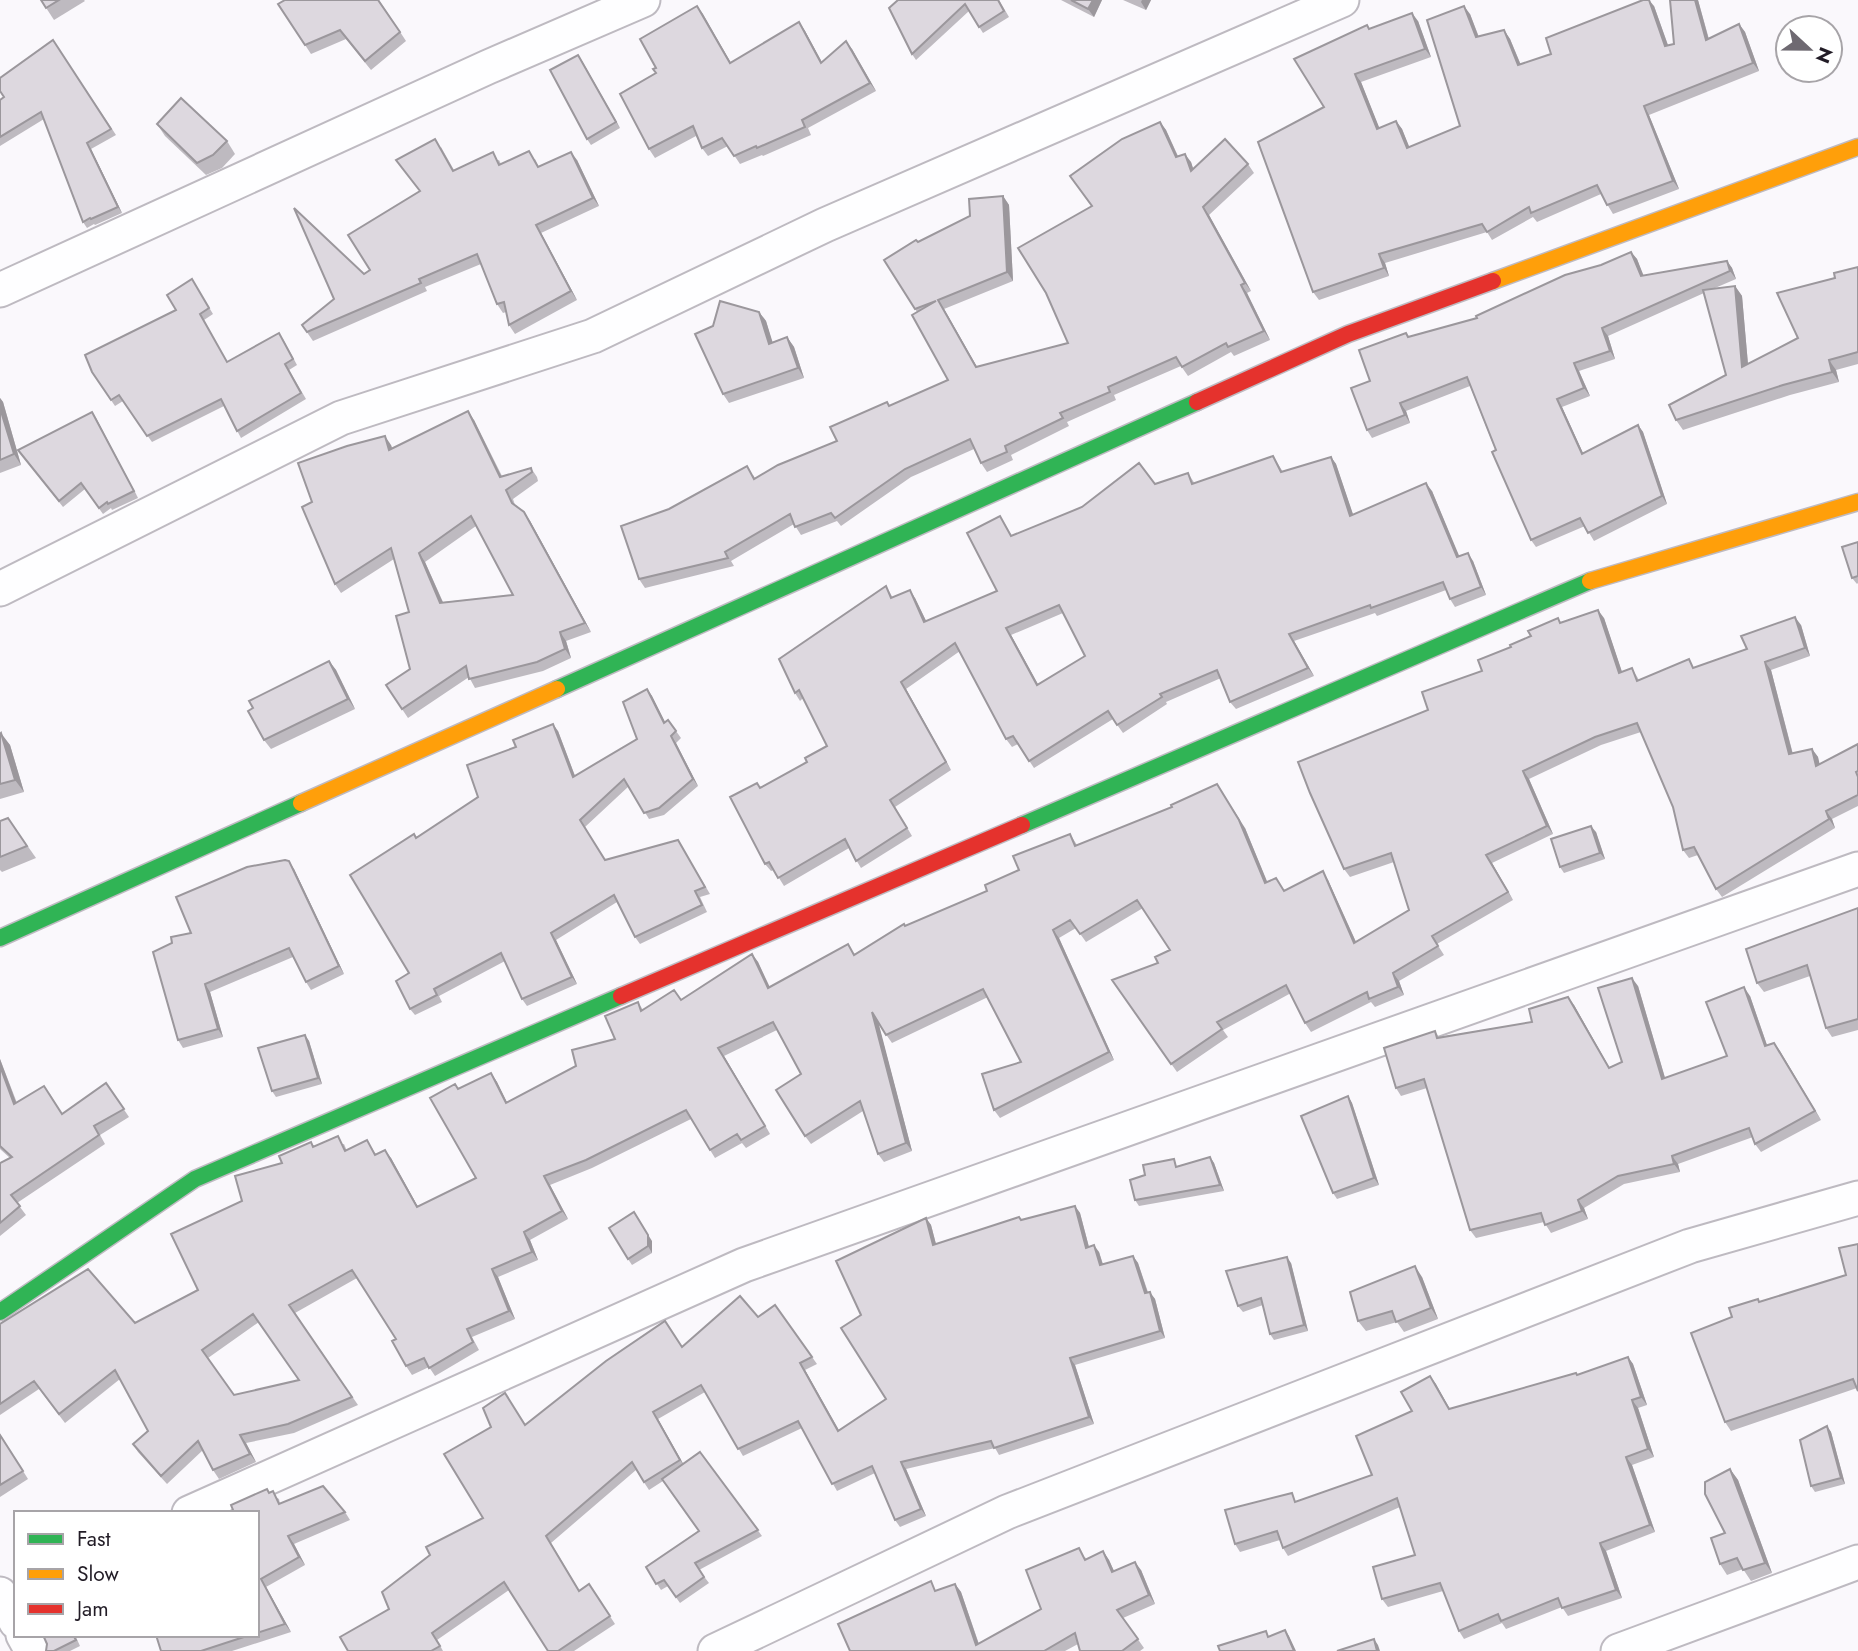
<svg xmlns="http://www.w3.org/2000/svg" width="1858" height="1651" viewBox="0 0 1858 1651" font-family="Jost,sans-serif">
	<style>
		.lines { fill: none; stroke-linecap: round; stroke-linejoin: round }
		.street-casing { stroke: #bebac1; stroke-width: 37 }
		.fast-casing { stroke: #bebac1; stroke-width: 19 }
		.slow-casing { stroke: #bebac1; stroke-width: 19 }
		.jam-casing { stroke: #bebac1; stroke-width: 19 }
		.street { stroke: #fefeff; stroke-width: 33 }
		.fast { stroke: #30b455; stroke-width: 16 }
		.slow { stroke: #ff9f0a; stroke-width: 16 }
		.jam { stroke: #e5322d; stroke-width: 16 }
		.wall { fill: #bebac0; fill-rule: evenodd }
		.shaded-wall { fill: #9b979c }
		.building { fill: #ddd8df; stroke: #9b979c; stroke-width: 2; fill-rule: evenodd }
	</style>
	<rect width="100%" height="100%" fill="#faf8fc"/>
	<g class="lines">
		<g class="street-casing">
			<g id="street">
				<path d="M0 290 488 67 643 0"/>
				<path d="M0 589 341 418 593 336 825 225 1342 0"/>
				<path d="M189 1513 744 1265 1858 869"/>
				<path d="M0 1594 16 1622"/>
				<path d="M23 1635 32 1651"/>
				<path d="M715 1651 1007 1512 1690 1246 1858 1198"/>
				<path d="M1618 1651 1858 1562"/>
			</g>
		</g>
		<g class="fast-casing">
			<g id="fast">
				<path d="M557 689 1197 402"/>
				<path d="M1022 825 1590 581"/>
				<path d="M0 938 301 803"/>
				<path d="M0 1312 195 1179 621 996"/>
			</g>
		</g>
		<g class="slow-casing">
			<g id="slow">
				<path d="M1493 281 1858 147"/>
				<path d="M1590 581 1858 502"/>
				<path d="M301 803 557 689"/>
			</g>
		</g>
		<g class="jam-casing">
			<g id="jam">
				<path d="M1197 402 1348 334 1493 281"/>
				<path d="M621 996 1022 825"/>
			</g>
		</g>
		<use href="#street" class="street"/>
		<use href="#fast" class="fast"/>
		<use href="#slow" class="slow"/>
		<use href="#jam" class="jam"/>
	</g>
	<g class="wall">
		<path d="M41 0H84L85 1 54 20Z"/>
		<path d="M379 0 406 41 371 70 346 39 311 54 278 4Z"/>
		<path d="M999 0 1009 17 983 33 969 11 916 60 912 54 889 8Z"/>
		<path d="M1061 0H1102L1094 17Z"/>
		<path d="M1123 0H1151L1146 10Z"/>
		<path d="M1670 0H1698L1709 39 1739 24 1745 32 1759 71 1649 115 1679 189 1613 214 1601 194 1537 222 1533 217 1492 240 1487 232 1385 263 1389 276 1319 300 1313 292 1324 107 1370 29 1418 21 1431 57 1361 82 1379 128 1396 121 1402 129 1409 147 1460 126 1470 14 1479 37 1504 30 1510 39 1521 65 1551 54 1654 6 1668 45 1674 44Z"/>
		<path d="M697 6 731 63 799 22 805 31 822 62 852 49 876 91 808 128 811 135 763 156 762 155 740 164 728 146 708 156 702 148 696 136 655 158 649 149 656 68Z"/>
		<path d="M53 40 116 135 91 149 122 213 95 225 94 224 87 228 83 222 44 119 0 146V100L4 97Z"/>
		<path d="M582 61 620 128 591 145 587 139Z"/>
		<path d="M1160 122 1166 130 1178 156 1191 162 1193 169 1248 164 1254 173 1209 215 1251 291 1247 293 1270 340 1234 356 1231 352 1188 376 1181 366 1114 395 1116 400 1067 422 1069 426 1011 455 1013 460 987 472 981 463 974 449 911 477 841 526 837 521 801 535 794 524 731 561 734 566 645 588 639 579 753 475 755 478 837 441 887 402 890 406 948 380 917 312 884 260 970 216 1003 196 1009 205 1013 281 944 309 977 367 1068 343 1092 206Z"/>
		<path d="M157 124 227 141 235 154 222 168 206 175 165 136Z"/>
		<path d="M441 147 454 170 499 160 501 164 535 159 539 167 577 160 599 206 541 233 577 300 515 334 509 325 506 312 503 313 497 304 481 264 425 287 427 291 313 341 302 325 370 270 420 191Z"/>
		<path d="M1631 252 1637 259 1643 276 1727 261 1732 268 1736 279 1715 288 1735 286 1742 296 1748 364 1798 338 1835 278 1858 267V364L1836 370 1839 382 1790 395 1683 430 1676 420 1726 375 1704 293 1608 336 1615 359 1579 371 1590 396 1562 407 1583 453 1638 425 1643 432 1667 504 1594 541 1585 526 1536 547 1531 540 1470 386 1406 411 1410 423 1372 438 1367 430 1370 381 1409 337 1477 318Z"/>
		<path d="M196 286 213 314 204 320 227 362 283 339 297 365 289 370 306 399 241 438 224 406 152 442 123 401 115 406 92 372 176 310Z"/>
		<path d="M759 312 766 321 772 342 787 337 794 347 804 378 729 403 723 394Z"/>
		<path d="M0 398 3 402 21 465 0 473Z"/>
		<path d="M92 412 138 498 112 510 111 508 103 514 85 489 63 507 18 450Z"/>
		<path d="M474 420 502 476 531 468 537 477 538 481 513 499 515 505 530 521 591 632 566 641 571 658 543 671 475 688 469 677 408 718 386 685 410 669 409 612 394 559 341 593 335 584 312 502 391 445 392 448ZM476 526 513 595 443 602 425 562Z"/>
		<path d="M1273 456 1283 472 1331 457 1336 464 1353 515 1432 491 1459 557 1473 561 1486 595 1455 607 1450 599 1446 590 1377 616 1375 613 1294 641 1314 676 1236 709 1230 702 1221 678 1166 702 1167 704 1123 733 1113 719 1034 768 1018 744 1012 747 1006 739 960 651 906 689 951 770 895 807 912 836 861 868 849 848 784 886 774 870 771 871 765 864 760 788 807 762 827 746 803 698 800 701 795 693 886 586 893 598H915L926 621 997 591 1000 516 1012 536 1155 484 1188 473 1195 484ZM1063 613 1085 656 1038 684 1011 635Z"/>
		<path d="M1858 542V583L1857 584 1852 578Z"/>
		<path d="M1604 618 1622 672 1632 668 1639 680 1695 668 1747 649 1801 625 1810 656 1771 670 1793 754 1812 749 1818 757 1819 764 1858 744V806L1832 819 1835 828 1722 897 1716 889 1698 855 1689 858 1683 850 1673 807 1641 732 1601 745 1529 779 1553 834 1492 863 1513 900 1437 944 1444 955 1399 981 1404 995 1375 1007 1371 1002 1311 1032 1305 1023 1291 993 1223 1030 1228 1037 1177 1072 1112 980 1158 963 1170 950 1143 908 1086 942 1076 928 1059 938 1114 1060 1000 1118 994 1110 1021 1062 988 997 892 1043 878 1023 912 1151 884 1162 878 1154 863 1111 811 1144 805 1136 801 1074 777 1030 724 1056 770 1134 746 1148 742 1143 715 1158 691 1119 592 1168 550 1185 568 1219 530 1240 538 1260 498 1277 515 1319 472 1337 479 1350 435 1376 429 1367 412 1375 406 1366 396 1339 357 1278 295 1313 358 1405 294 1433 246 1443 256 1462 219 1479 213 1470 203 1450 167 1484 138 1452 133 1444 148 1431 120 1379 65 1423 39 1389 0 1415V1324L135 1323 198 1290 242 1201 282 1163 311 1142 314 1146 344 1144 347 1151 372 1148 376 1155 391 1158 418 1207 476 1178 458 1089 491 1073 497 1082 507 1102 576 1066 615 1039 638 1002 643 1010 681 1000 752 954 758 962 769 987 855 954 905 926 987 891 1070 834 1077 845 1245 828 1267 882 1285 891 1328 880 1356 942 1409 910 1394 862 1350 877 1344 869 1428 710 1482 671 1511 647 1561 622ZM259 1322 299 1380 234 1395 208 1358Z"/>
		<path d="M329 661 336 670 355 709 271 749 264 740Z"/>
		<path d="M647 689 652 696 665 722 668 720 681 738 676 743 698 786 664 815 649 819 629 786 585 827 605 860 678 840 710 894 700 897 707 912 640 944 635 937 617 902 556 940 577 984 527 1006 522 999 505 961 439 996 442 1002 415 1015 410 1009 409 973 414 834 417 837 478 797 558 731 575 776 637 739Z"/>
		<path d="M0 734 10 745 24 792 0 799Z"/>
		<path d="M8 818 36 858 2 872 0 870V821Z"/>
		<path d="M1596 832 1605 859 1564 873 1560 867Z"/>
		<path d="M294 869 344 974 311 990 306 982 293 957 210 992 223 1037 183 1048 178 1040 172 943Z"/>
		<path d="M1858 908V1030L1832 1037 1826 1028 1810 976 1764 992 1757 983Z"/>
		<path d="M1638 986 1665 1078 1727 1056 1750 996 1767 1045 1774 1043 1821 1120 1761 1152 1755 1144 1753 1137 1678 1164 1680 1172 1624 1184 1584 1208 1588 1219 1551 1233 1544 1222 1476 1238 1470 1230 1427 1088 1401 1096 1396 1088 1435 1031 1439 1037 1532 1022 1574 1005 1609 1067 1622 1062Z"/>
		<path d="M305 1035 309 1041 322 1084 276 1097 272 1091Z"/>
		<path d="M0 1059 17 1103 50 1094 62 1114 106 1083 129 1117 100 1135 105 1144 17 1203 26 1215 0 1236V1163L10 1158 0 1149Z"/>
		<path d="M1348 1096 1352 1103 1379 1185 1337 1199 1333 1193Z"/>
		<path d="M1210 1157 1214 1163 1224 1191 1139 1206 1135 1200 1145 1175Z"/>
		<path d="M1075 1206 1080 1213 1089 1247 1099 1252 1103 1264 1133 1256 1138 1263 1148 1292 1155 1299 1165 1338 1075 1365 1094 1424 999 1455 995 1448 906 1469 926 1516 900 1527 895 1520 875 1473 837 1491 802 1428 743 1456 705 1392 658 1419 683 1464 700 1452 762 1536 699 1570 709 1583 680 1603 668 1586 661 1590 646 1567 699 1531 663 1481 649 1490 636 1470 551 1543 579 1590 589 1584 615 1624 574 1651H548L509 1590 437 1640 443 1651H348L389 1609 483 1518 491 1427 505 1393 525 1424 682 1347 758 1317 775 1305 817 1364 805 1370 839 1430 886 1399 861 1315 926 1218 931 1225 936 1244 1021 1220Z"/>
		<path d="M652 1241V1253L632 1265 628 1259Z"/>
		<path d="M1858 1244 1857 1388 1731 1431 1725 1422 1758 1299 1760 1302 1846 1275Z"/>
		<path d="M1291 1263 1308 1331 1274 1340 1270 1334 1263 1305 1243 1312 1238 1306Z"/>
		<path d="M1422 1277 1438 1319 1404 1332 1397 1322 1366 1331 1358 1321Z"/>
		<path d="M1628 1357 1633 1364 1647 1405 1638 1408 1654 1457 1632 1465 1655 1532 1606 1551 1622 1598 1568 1616 1562 1607 1506 1629 1502 1623 1464 1639 1459 1631 1443 1591 1388 1607 1382 1599 1415 1555 1400 1507 1288 1556 1283 1548 1280 1540 1240 1552 1235 1544 1298 1501 1372 1475 1412 1411 1430 1376 1450 1409 1577 1375Z"/>
		<path d="M1827 1426 1831 1432 1845 1484 1815 1492 1811 1486Z"/>
		<path d="M0 1434 28 1479 0 1497Z"/>
		<path d="M1730 1469 1738 1480 1772 1573 1751 1581 1743 1569 1727 1575 1720 1564 1725 1533Z"/>
		<path d="M267 1489 270 1493 279 1499 280 1504 345 1512 350 1520 294 1544 305 1565 266 1587 291 1632 232 1651H161L156 1635H257V1513L233 1510Z"/>
		<path d="M1103 1551 1109 1560 1114 1571 1141 1570 1155 1604 1123 1618 1144 1648 1140 1651H1080L1078 1644 1065 1651H850L937 1590 955 1584 961 1592 979 1644 1041 1609 1085 1557 1086 1559Z"/>
		<path d="M43 1635H75L80 1646 70 1651H46L47 1644Z"/>
	</g>
	<g class="shaded-wall">
		<path d="M1093 0H1102L1094 17 1088 9Z"/>
		<path d="M1142 0H1151L1146 10 1141 2Z"/>
		<path d="M1649 0 1654 6 1671 54 1665 46Z"/>
		<path d="M1695 0H1698L1711 48 1706 40Z"/>
		<path d="M697 6 703 14 736 72 730 63Z"/>
		<path d="M1464 6 1470 14 1482 46 1476 37Z"/>
		<path d="M1412 13 1418 21 1431 57 1425 49Z"/>
		<path d="M799 22 805 31 827 72 821 63Z"/>
		<path d="M1739 24 1745 32 1759 71 1753 63Z"/>
		<path d="M1504 30 1510 39 1524 73 1518 65Z"/>
		<path d="M846 41 852 49 876 91 870 83Z"/>
		<path d="M578 55 582 61 620 128 616 122Z"/>
		<path d="M1355 74 1361 82 1383 137 1377 129Z"/>
		<path d="M1644 106 1649 115 1679 189 1673 181Z"/>
		<path d="M1396 121 1402 129 1413 156 1407 148Z"/>
		<path d="M1160 122 1166 130 1182 166 1176 157Z"/>
		<path d="M87 143 91 149 122 213 118 207Z"/>
		<path d="M571 152 577 160 599 206 593 198Z"/>
		<path d="M1185 154 1191 162 1197 180 1191 171Z"/>
		<path d="M1003 196 1009 205 1013 281 1007 272Z"/>
		<path d="M1203 207 1209 215 1251 291 1245 283Z"/>
		<path d="M536 225 541 233 577 300 571 291Z"/>
		<path d="M1631 252 1637 259 1647 284 1641 276Z"/>
		<path d="M1379 254 1385 263 1389 276 1384 268Z"/>
		<path d="M1727 261 1732 268 1736 279 1730 271Z"/>
		<path d="M1241 285 1247 293 1270 340 1264 331Z"/>
		<path d="M1735 286 1742 296 1749 376 1742 367Z"/>
		<path d="M938 300 944 309 982 376 976 367Z"/>
		<path d="M759 312 766 321 776 353 769 344Z"/>
		<path d="M1602 328 1608 336 1615 359 1610 351Z"/>
		<path d="M787 337 794 347 804 378 798 368Z"/>
		<path d="M1829 360 1836 370 1839 382 1832 372Z"/>
		<path d="M1574 363 1579 371 1590 396 1584 388Z"/>
		<path d="M0 398 3 402 21 465 14 454 0 408Z"/>
		<path d="M1557 399 1562 407 1587 462 1582 454Z"/>
		<path d="M1400 403 1406 411 1410 423 1405 415Z"/>
		<path d="M468 411 474 420 506 486 500 477Z"/>
		<path d="M92 412 96 418 138 498 134 491Z"/>
		<path d="M1638 425 1643 432 1667 504 1662 496Z"/>
		<path d="M385 436 391 445 395 459 389 450Z"/>
		<path d="M1331 457 1336 464 1356 523 1350 516Z"/>
		<path d="M1426 483 1432 491 1463 565 1457 557Z"/>
		<path d="M524 512 530 521 591 632 585 623Z"/>
		<path d="M419 553 425 562 447 612 440 603Z"/>
		<path d="M1468 553 1473 561 1486 595 1481 587Z"/>
		<path d="M910 590 915 598 930 629 924 622Z"/>
		<path d="M1598 610 1604 618 1625 681 1619 673Z"/>
		<path d="M1795 617 1801 625 1810 656 1805 648Z"/>
		<path d="M1006 628 1011 635 1042 692 1037 685Z"/>
		<path d="M560 632 566 641 571 658 565 649Z"/>
		<path d="M1289 634 1294 641 1314 676 1308 668Z"/>
		<path d="M329 661 336 670 355 709 348 699Z"/>
		<path d="M1765 662 1771 670 1795 763 1789 754Z"/>
		<path d="M901 682 906 689 951 770 946 762Z"/>
		<path d="M647 689 652 696 669 730 664 723Z"/>
		<path d="M553 724 558 731 578 784 573 777Z"/>
		<path d="M1 733 10 745 24 792 15 780Z"/>
		<path d="M671 736 676 743 698 786 693 779Z"/>
		<path d="M1812 749 1818 757 1822 774 1816 766Z"/>
		<path d="M1523 771 1529 779 1553 834 1547 826Z"/>
		<path d="M1222 792 1245 828 1271 891 1265 883Z"/>
		<path d="M1826 811 1832 819 1835 828 1829 819Z"/>
		<path d="M1591 826 1596 832 1605 859 1600 853Z"/>
		<path d="M1486 855 1492 863 1513 900 1508 892Z"/>
		<path d="M289 861 294 869 344 974 339 966Z"/>
		<path d="M1323 871 1328 880 1360 951 1354 943Z"/>
		<path d="M1053 930 1059 938 1114 1060 1109 1052Z"/>
		<path d="M551 933 556 940 577 984 572 977Z"/>
		<path d="M752 954 758 962 774 996 768 988Z"/>
		<path d="M1393 973 1399 981 1404 995 1398 987Z"/>
		<path d="M1632 978 1638 986 1668 1088 1662 1079Z"/>
		<path d="M205 984 210 992 223 1037 218 1029Z"/>
		<path d="M1744 987 1750 996 1770 1054 1765 1046Z"/>
		<path d="M1568 997 1574 1005 1614 1076 1609 1068Z"/>
		<path d="M872 1012 878 1021 912 1151 906 1143Z"/>
		<path d="M305 1035 309 1041 322 1084 318 1078Z"/>
		<path d="M1774 1043 1780 1051 1821 1120 1815 1111Z"/>
		<path d="M718 1048 724 1056 770 1134 765 1126Z"/>
		<path d="M0 1059 20 1113 14 1104 0 1066Z"/>
		<path d="M491 1073 497 1082 511 1111 506 1103Z"/>
		<path d="M1348 1096 1352 1103 1379 1185 1374 1178Z"/>
		<path d="M385 1150 391 1158 423 1216 417 1207Z"/>
		<path d="M1672 1156 1678 1164 1680 1172 1674 1164Z"/>
		<path d="M1210 1157 1214 1163 1224 1191 1220 1185Z"/>
		<path d="M544 1176 550 1185 568 1219 562 1211Z"/>
		<path d="M1578 1200 1584 1208 1588 1219 1582 1211Z"/>
		<path d="M1075 1206 1080 1213 1091 1255 1086 1248Z"/>
		<path d="M634 1212 652 1241V1253L648 1246Z"/>
		<path d="M926 1218 931 1225 938 1252 933 1245Z"/>
		<path d="M524 1232 530 1240 538 1260 532 1252Z"/>
		<path d="M1094 1245 1099 1252 1105 1272 1100 1265Z"/>
		<path d="M1133 1256 1138 1263 1150 1300 1145 1293Z"/>
		<path d="M1287 1257 1291 1263 1308 1331 1304 1325Z"/>
		<path d="M1415 1266 1422 1277 1438 1319 1431 1308Z"/>
		<path d="M492 1269 498 1277 515 1319 509 1311Z"/>
		<path d="M1150 1292 1155 1299 1165 1338 1160 1331Z"/>
		<path d="M1628 1357 1633 1364 1647 1405 1641 1397Z"/>
		<path d="M1070 1358 1075 1365 1094 1424 1089 1417Z"/>
		<path d="M800 1363 805 1370 843 1438 838 1431Z"/>
		<path d="M1430 1376 1436 1384 1454 1417 1449 1409Z"/>
		<path d="M1632 1400 1638 1408 1654 1457 1648 1449Z"/>
		<path d="M653 1412 658 1419 685 1467 680 1460Z"/>
		<path d="M1827 1426 1831 1432 1845 1484 1841 1478Z"/>
		<path d="M240 1435 246 1443 256 1462 250 1454Z"/>
		<path d="M1626 1457 1632 1465 1655 1532 1650 1525Z"/>
		<path d="M901 1462 906 1469 926 1516 921 1509Z"/>
		<path d="M1730 1469 1738 1480 1772 1573 1765 1563Z"/>
		<path d="M288 1536 294 1544 305 1565 299 1557Z"/>
		<path d="M1600 1543 1606 1551 1622 1598 1616 1590Z"/>
		<path d="M1103 1551 1109 1560 1118 1580 1112 1572Z"/>
		<path d="M1135 1562 1141 1570 1155 1604 1149 1595Z"/>
		<path d="M261 1579 266 1587 291 1632 285 1624Z"/>
		<path d="M955 1584 961 1592 981 1651 976 1645Z"/>
		<path d="M1285 1630 1289 1636 1296 1651H1294Z"/>
		<path d="M1374 1639 1378 1645 1380 1651H1377Z"/>
	</g>
	<g class="building">
		<path d="M41 0H59L46 8Z"/>
		<path d="M285 0H378L400 32 365 61 340 30 305 45 278 4Z"/>
		<path d="M898 0H998L1004 11 979 27 965 4 912 54 889 8Z"/>
		<path d="M1071 0H1093L1088 9Z"/>
		<path d="M1643 0H1649L1665 46 1674 44 1670 0H1695L1706 40 1739 24 1753 63 1644 106 1673 181 1607 205 1597 185 1531 213 1529 207 1487 232 1482 224 1379 254 1384 268 1313 292 1258 142 1324 107 1294 59 1367 25 1369 29 1412 13 1425 49 1355 74 1377 129 1396 121 1407 148 1460 126 1427 20 1464 6 1476 37 1504 30 1518 65 1551 54 1546 38Z"/>
		<path d="M697 6 730 63 799 22 821 63 846 41 870 83 802 120 805 127 757 148 756 146 734 156 722 138 702 148 693 126 649 149 620 94 656 73 653 69 656 68 640 39Z"/>
		<path d="M53 40 111 129 87 143 118 207 91 219 90 218 83 222 41 112 0 137V100L4 97 0 91V78Z"/>
		<path d="M578 55 616 122 587 139 550 70Z"/>
		<path d="M181 98 227 141 213 155 197 163 157 124Z"/>
		<path d="M1160 122 1176 157 1185 154 1191 171 1225 139 1248 164 1203 207 1245 283 1241 285 1264 331 1228 347 1226 343 1182 367 1176 357 1108 387 1110 392 1060 413 1063 418 1005 446 1007 452 981 463 970 439 905 469 835 518 831 513 795 527 790 514 725 552 728 558 639 579 621 526 669 509 747 466 754 479 778 465 837 441 830 427 887 402 889 406 948 380 912 315 936 301 915 309 884 260 916 240 918 242 970 216 969 199 1003 196 1007 272 938 300 976 367 1068 343 1046 293 1018 248 1092 206 1070 176 1122 139Z"/>
		<path d="M435 139 453 171 493 152 499 165 529 151 538 167 571 152 593 198 536 225 571 291 509 325 504 302 497 304 477 254 419 279 421 283 307 332 302 325 334 299 294 208 364 274 370 270 348 235 420 191 396 160Z"/>
		<path d="M1631 252 1641 276 1727 261 1730 271 1602 328 1610 351 1574 363 1584 388 1557 399 1582 454 1638 425 1662 496 1588 533 1580 518 1531 540 1492 452 1496 450 1467 377 1400 403 1405 415 1367 430 1351 388 1370 381 1359 350 1406 333 1408 337 1477 318 1476 316 1565 275 1601 265Z"/>
		<path d="M1858 267V352L1829 360 1832 372 1783 385 1676 420 1669 405 1726 375 1703 290 1735 286 1742 367 1798 338 1777 293 1835 278 1834 273Z"/>
		<path d="M192 279 209 308 200 314 227 362 279 333 293 359 285 364 301 393 237 431 221 399 147 436 119 395 111 400 92 372 85 355 176 310 167 295Z"/>
		<path d="M720 301 759 312 769 344 787 337 798 368 723 394 695 334 713 326Z"/>
		<path d="M0 408 14 454 0 460Z"/>
		<path d="M468 411 500 477 531 468 532 472 506 490 512 503 524 512 585 623 560 632 565 649 537 662 469 679 466 666 402 709 386 685 410 669 396 616 409 612 391 548 335 584 302 507 312 502 298 463 347 446 385 436 389 450ZM471 516 513 595 440 603 419 553Z"/>
		<path d="M92 412 134 491 108 504 107 502 99 508 81 483 59 501 18 450Z"/>
		<path d="M1273 456 1281 472 1331 457 1350 516 1426 483 1457 557 1468 553 1481 587 1450 599 1443 582 1371 608 1370 605 1289 634 1308 668 1230 702 1217 670 1160 694 1162 697 1117 725 1108 711 1029 761 1013 736 1006 739 955 643 901 682 946 762 890 800 907 828 856 861 845 839 778 878 769 862 765 864 730 797 757 783 760 788 807 762 805 758 827 746 799 690 795 693 779 659 886 586 891 598 910 590 924 622 997 591 967 533 1000 516 1011 536 1082 507 1139 463 1155 484 1188 473 1192 484ZM1059 605 1085 656 1037 685 1006 628Z"/>
		<path d="M1858 542V576L1852 578 1842 547Z"/>
		<path d="M1598 610 1619 673 1632 668 1637 681 1689 659 1693 668 1747 649 1741 636 1795 617 1805 648 1765 662 1789 754 1812 749 1816 766 1858 744V771L1856 772 1858 777V795L1826 811 1829 819 1716 889 1694 847 1683 850 1673 807 1637 723 1595 737 1523 771 1547 826 1486 855 1508 892 1432 936 1438 946 1393 973 1398 987 1369 999 1367 992 1305 1023 1286 985 1217 1022 1222 1029 1171 1064 1112 980 1158 963 1155 957 1170 950 1137 900 1080 934 1070 920 1053 930 1109 1052 994 1110 982 1074 1021 1062 983 989 886 1035 872 1012 906 1143 878 1154 860 1101 805 1136 776 1090 801 1074 773 1022 718 1048 765 1126 741 1140 737 1134 710 1150 686 1110 586 1160 544 1176 562 1211 524 1232 532 1252 492 1269 509 1311 467 1329 473 1342 429 1368 424 1358 406 1366 392 1341 396 1339 352 1270 289 1305 352 1397 288 1424 240 1435 250 1454 213 1470 198 1441 161 1476 133 1444 148 1431 115 1370 59 1414 34 1381 0 1404V1324L88 1269 135 1323 198 1290 171 1234 242 1201 235 1176 282 1163 279 1156 311 1142 313 1147 338 1136 345 1151 367 1140 375 1155 385 1150 417 1207 476 1178 430 1098 455 1084 458 1089 491 1073 506 1103 576 1066 572 1050 615 1039 605 1016 638 1002 641 1011 674 990 681 1000 752 954 768 988 848 944 854 955 904 924 905 926 987 891 985 885 1019 870 1013 856 1070 834 1075 846 1172 807 1171 805 1217 784 1239 820 1265 883 1276 878 1284 891 1323 871 1354 943 1409 910 1391 853 1344 869 1310 793 1298 762 1428 710 1422 692 1482 671 1478 660 1511 647 1510 645 1531 636 1528 631 1558 618 1560 623ZM253 1314 299 1380 234 1395 202 1350Z"/>
		<path d="M329 661 348 699 264 740 248 711 253 708 249 701Z"/>
		<path d="M647 689 664 723 668 720 676 731 671 736 693 779 659 808 644 813 624 779 580 820 605 860 678 840 705 887 695 891 702 905 635 937 614 895 551 933 572 977 522 999 501 953 434 989 437 995 410 1009 396 981 409 973 350 875 414 834 416 838 478 797 467 765 516 747 513 740 553 724 573 777 637 739 623 702Z"/>
		<path d="M1 733 15 780 0 784V734Z"/>
		<path d="M8 818 27 846 0 857V821Z"/>
		<path d="M1591 826 1600 853 1560 867 1551 839Z"/>
		<path d="M285 860 289 861 339 966 306 982 289 948 205 984 218 1029 178 1040 153 952 172 943 171 937 191 933 176 897 247 867Z"/>
		<path d="M1858 908V1019L1826 1028 1807 965 1757 983 1746 949Z"/>
		<path d="M1632 978 1662 1079 1727 1056 1706 1002 1744 987 1765 1046 1774 1043 1815 1111 1755 1144 1749 1128 1672 1156 1674 1164 1618 1176 1578 1200 1582 1211 1545 1225 1541 1213 1470 1230 1424 1079 1396 1088 1384 1048 1435 1031 1437 1038 1532 1022 1529 1009 1568 997 1609 1068 1622 1062 1598 988Z"/>
		<path d="M305 1035 318 1078 272 1091 258 1048Z"/>
		<path d="M0 1066 14 1104 44 1086 62 1114 106 1083 124 1109 94 1126 99 1135 11 1195 20 1206 0 1223V1163L12 1157 0 1146Z"/>
		<path d="M1348 1096 1374 1178 1333 1193 1301 1116Z"/>
		<path d="M1210 1157 1220 1185 1135 1200 1130 1180 1145 1175 1143 1165 1174 1159 1176 1167Z"/>
		<path d="M1075 1206 1086 1248 1094 1245 1100 1265 1133 1256 1145 1293 1150 1292 1160 1331 1070 1358 1089 1417 994 1448 991 1441 901 1462 921 1509 895 1520 872 1466 832 1484 798 1421 738 1449 701 1385 653 1412 680 1460 644 1482 632 1462 546 1536 579 1591 589 1584 610 1616 558 1651H548L504 1582 432 1633 440 1646 431 1651H348L340 1637 389 1609 382 1592 430 1555 426 1547 483 1518 444 1454 491 1427 483 1408 505 1393 525 1425 606 1361 665 1321 682 1347 740 1296 758 1317 775 1305 812 1357 800 1363 838 1431 886 1399 841 1328 861 1315 836 1261 926 1218 933 1245 1019 1217 1021 1220Z"/>
		<path d="M634 1212 648 1235V1246L628 1259 609 1228Z"/>
		<path d="M1858 1244V1391L1853 1379 1725 1422 1691 1333 1732 1317 1729 1308 1758 1299 1759 1302 1846 1275 1839 1248Z"/>
		<path d="M1287 1257 1304 1325 1270 1334 1261 1298 1238 1306 1226 1271Z"/>
		<path d="M1415 1266 1431 1308 1396 1322 1392 1311 1358 1321 1350 1292Z"/>
		<path d="M1628 1357 1641 1397 1632 1400 1648 1449 1626 1457 1650 1525 1600 1543 1616 1590 1562 1608 1558 1598 1501 1621 1498 1614 1459 1631 1440 1583 1382 1599 1373 1567 1415 1555 1397 1498 1283 1548 1277 1531 1235 1544 1225 1510 1292 1493 1295 1502 1372 1475 1356 1436 1412 1411 1401 1392 1430 1376 1449 1409 1576 1373 1577 1375Z"/>
		<path d="M1827 1426 1841 1478 1811 1486 1800 1440Z"/>
		<path d="M0 1435 23 1471 0 1485Z"/>
		<path d="M700 1452 758 1530 695 1563 704 1577 676 1597 664 1580 656 1584 646 1567 699 1531 662 1479Z"/>
		<path d="M1730 1469 1765 1563 1743 1570 1737 1558 1720 1564 1711 1538 1725 1533 1705 1494V1482Z"/>
		<path d="M323 1486 345 1512 288 1536 299 1557 261 1579 285 1624 257 1633V1513H225L233 1510 231 1505 267 1489 269 1493 273 1491 279 1504Z"/>
		<path d="M1079 1548 1085 1560 1103 1551 1112 1572 1135 1562 1149 1595 1117 1610 1138 1639 1122 1651H1080L1075 1633 1044 1651H850L838 1624 931 1581 935 1591 955 1584 976 1645 1041 1609 1026 1570Z"/>
		<path d="M1285 1630 1294 1651H1220L1218 1646 1266 1631 1268 1637Z"/>
		<path d="M43 1635H73L76 1640 54 1651H46L47 1644Z"/>
		<path d="M156 1635H250L201 1651H161Z"/>
		<path d="M1374 1639 1377 1651H1337Z"/>
	</g>
	<rect x="14" y="1511" width="245" height="126" fill="#ffffff" stroke="#a7a4a8" stroke-width="2"/>
	<rect x="28" y="1534" width="35" height="10" fill="#30b455" stroke="#a7a4a8" stroke-width="2"/>
	<text x="77" y="1546" font-size="21" fill="#221c26">Fast</text>
	<rect x="28" y="1569" width="35" height="10" fill="#ff9f0a" stroke="#a7a4a8" stroke-width="2"/>
	<text x="77" y="1581" font-size="21" fill="#221c26">Slow</text>
	<rect x="28" y="1604" width="35" height="10" fill="#e5322d" stroke="#a7a4a8" stroke-width="2"/>
	<text x="77" y="1616" font-size="21" fill="#221c26">Jam</text>
	<g transform="translate(1809 49) rotate(112)"><circle r="33" fill="#ffffff" stroke="#a7a4a8" stroke-width="2"/>
	<path d="M0-5L12 26L0 18L-12 26Z" fill="#6e6971"/>
	<text y="-10" font-size="19" font-weight="bold" text-anchor="middle" fill="#221c26">N</text>
	</g>
</svg>
